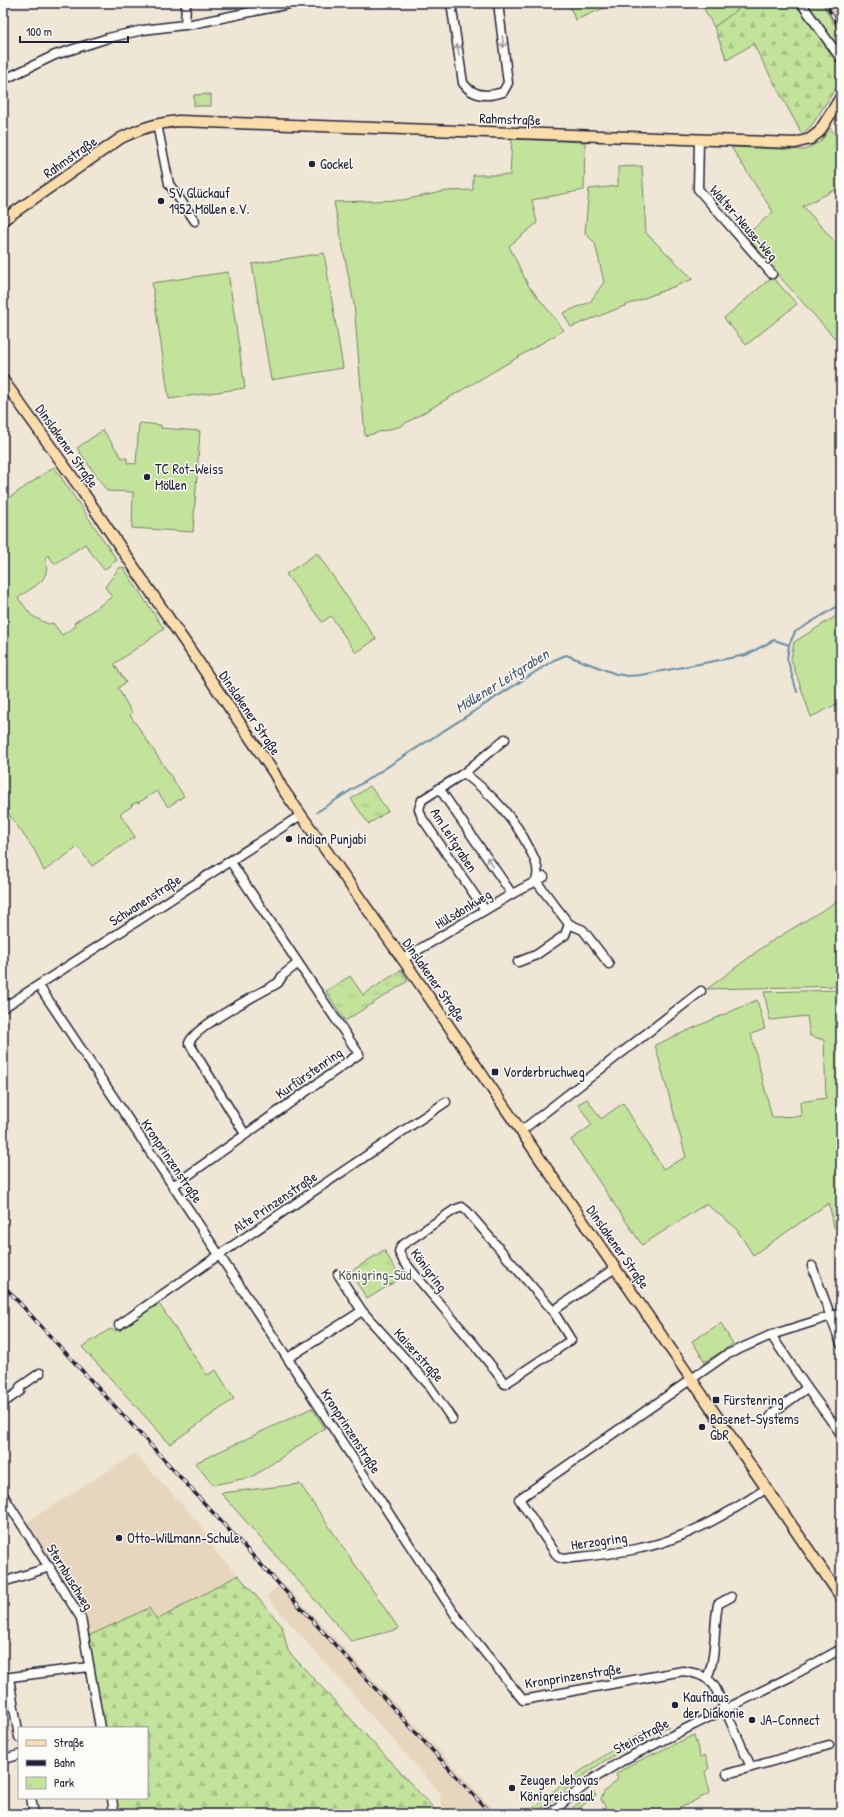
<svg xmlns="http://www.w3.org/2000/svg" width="844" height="1817" viewBox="0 0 844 1817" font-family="'Patrick Hand',sans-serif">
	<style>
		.built { fill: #e7d6bd }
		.green { fill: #c3e39b; stroke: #72826b }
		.forest { fill: url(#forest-firs); stroke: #72826b }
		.park { fill: url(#park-tufts); stroke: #72826b }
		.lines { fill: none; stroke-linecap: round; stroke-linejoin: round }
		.stream { stroke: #658fa9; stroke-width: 2 }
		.minor-casing { stroke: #22223b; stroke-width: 11 }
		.major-casing { stroke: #22223b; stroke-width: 13 }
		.minor { stroke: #fdfcf7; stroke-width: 8 }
		.major { stroke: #fbddab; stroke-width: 10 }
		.rail-casing { stroke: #22223b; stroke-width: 3.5 }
		.rail { stroke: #fdfcf7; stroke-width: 2; stroke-dasharray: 6; stroke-linecap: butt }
		.oneway { stroke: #9a9aa2 }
		.poi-dot { fill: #22223b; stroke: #fdfcf7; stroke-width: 1.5 }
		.labels { text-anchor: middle; stroke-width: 3; stroke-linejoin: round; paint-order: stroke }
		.street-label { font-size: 14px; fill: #22223b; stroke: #fdfcf7 }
		.poi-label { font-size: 14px; fill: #22223b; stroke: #fdfcf7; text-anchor: start }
		.park-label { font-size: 14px; fill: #525c58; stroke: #fdfcf7 }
		.water-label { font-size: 15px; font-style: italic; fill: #435972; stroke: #fdfcf7 }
	</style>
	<defs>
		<pattern id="forest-firs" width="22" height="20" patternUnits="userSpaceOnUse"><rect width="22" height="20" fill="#c3e39b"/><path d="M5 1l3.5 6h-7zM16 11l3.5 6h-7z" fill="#a7c286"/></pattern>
		<pattern id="park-tufts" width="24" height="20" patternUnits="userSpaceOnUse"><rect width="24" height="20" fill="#c3e39b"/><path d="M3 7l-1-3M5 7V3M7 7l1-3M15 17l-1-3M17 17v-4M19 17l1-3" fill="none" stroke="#a7c286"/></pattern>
	</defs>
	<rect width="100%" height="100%" fill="#f0e6d5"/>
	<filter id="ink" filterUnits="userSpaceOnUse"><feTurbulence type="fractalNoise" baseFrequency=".025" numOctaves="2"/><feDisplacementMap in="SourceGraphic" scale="8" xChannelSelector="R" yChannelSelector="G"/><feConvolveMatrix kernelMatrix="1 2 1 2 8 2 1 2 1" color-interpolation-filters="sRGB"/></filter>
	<g filter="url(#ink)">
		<g class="built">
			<path d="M822 3H837L841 11V36Z"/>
			<path d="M135 1454 202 1526 214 1550 238 1575 156 1621 149 1608 86 1637 81 1618 22 1525Z"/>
			<path d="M283 1583 350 1654 498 1814H451L442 1805 440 1793 266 1596Z"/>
		</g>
		<g class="green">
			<path d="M569 3H617L575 20Z"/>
			<path d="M701 3H747L714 27Z"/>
			<path d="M805 3H822L841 36V50Z"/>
			<path d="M830 128 841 144V191L839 188 803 206 841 249V345L744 237 773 212 731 147 805 150 821 141Z"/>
			<path d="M512 139 585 142 584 190 532 200 537 223 509 246 528 285 564 330 401 426 365 436 354 304 334 202 403 200 447 191 473 190V175H510Z"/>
			<path d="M642 166 646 233 693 279 571 327 563 313 590 302 604 282 595 243 585 233 589 189 618 186V167Z"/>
			<path d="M324 253 343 368 271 380 252 264Z"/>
			<path d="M228 272 245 388 169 399 152 283Z"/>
			<path d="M772 277 797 304 746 345 724 318Z"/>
			<path d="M139 423 161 425V428L200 431 193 532 132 528 133 492 107 491 77 448 103 430 122 458H127V463L136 464Z"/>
			<path d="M54 467 117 560 104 570 85 544 55 564 48 555 45 558C52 582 34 585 18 598L32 616 48 624 53 623 62 635 76 626 74 623 112 597 105 587 119 568 123 567 164 629 114 664 126 682 118 688 132 713 130 715 184 796 168 807 157 791 138 803 137 802 131 805 132 806 120 814 135 837 92 866 78 847 44 871 35 851 3 806V738L7 735 3 729V502Z"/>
			<path d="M317 553 376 639 356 653 331 616 322 622 286 574Z"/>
			<path d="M841 613V702L811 717 791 659 794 642Z"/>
			<path d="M841 899V986L707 989 767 944Z"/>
			<path d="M841 990V1229L834 1227 829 1203 753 1255 735 1227 706 1204 642 1245 571 1140 592 1125 578 1104 587 1099 601 1119 623 1103 663 1169 686 1157 655 1045 757 1000 765 1029 751 1034 772 1117 801 1116 800 1102 826 1098 824 1040 810 1036 807 1016 770 1020 764 992Z"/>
			<path d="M159 1304 207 1375 216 1370 234 1399 170 1444 82 1347 110 1329 116 1331Z"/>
			<path d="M721 1323 733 1344 705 1362 692 1341Z"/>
			<path d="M312 1408 325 1428 252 1477 213 1485 195 1463Z"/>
			<path d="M300 1484 399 1629 351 1641 221 1493Z"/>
			<path d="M669 1726C635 1742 602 1760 573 1784L569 1779 612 1750 647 1730Z"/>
			<path d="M694 1735 700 1757 705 1755 709 1768 705 1772 710 1793 668 1814H609L601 1799 604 1792 618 1779 616 1774 630 1765Z"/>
			<path d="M566 1781 570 1786 535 1814H526Z"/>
			<path d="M593 1791 596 1795 572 1814H565Z"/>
		</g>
		<g class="forest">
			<path d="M747 3H798L841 60V80L812 125 802 134 753 44 727 60 714 27Z"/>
			<path d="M238 1575 282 1626 288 1651 439 1814H114L112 1798H147V1728H100L86 1637 149 1608 157 1620Z"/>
		</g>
		<g class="park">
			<path d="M211 94V106H194V95Z"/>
			<path d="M370 786 388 811 369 824 351 799Z"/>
			<path d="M401 970 408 981 345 1021 326 991 350 976 363 995Z"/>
			<path d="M384 1250 401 1278 367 1299 350 1272Z"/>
		</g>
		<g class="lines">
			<g class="stream">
				<path d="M797 692 787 658 789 645 795 632 841 604"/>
				<path d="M317 812 554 660 566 655 616 674 628 676 641 675 746 655 774 640 789 645"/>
			</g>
			<g class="minor-casing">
				<g id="minor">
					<path d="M451 3 463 83C473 97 488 97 503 92L508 83 498 3"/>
					<path d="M801 3 841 59"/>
					<path d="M185 25 186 3"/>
					<path d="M3 80 55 55 108 38 143 30 192 24 294 3"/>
					<path d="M157 124 169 184 195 221"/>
					<path d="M699 140 698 189 772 274"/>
					<path d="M464 773C492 795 514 817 529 848 535 859 540 869 536 881L569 924 565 935 536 955 518 962"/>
					<path d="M439 788 512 894"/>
					<path d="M485 910 422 818 419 809 422 800 464 773 505 739"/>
					<path d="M569 924 583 930 609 964"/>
					<path d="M403 959 512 894 544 877"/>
					<path d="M39 986 248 1298 458 1619 523 1700 683 1671C696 1673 704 1675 714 1685L751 1767"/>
					<path d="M3 1008 301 815"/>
					<path d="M521 1131 701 991"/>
					<path d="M245 1134 189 1043C195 1026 260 993 278 983L283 975 297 964"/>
					<path d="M173 1186 359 1054 230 861"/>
					<path d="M812 1266 841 1344"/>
					<path d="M338 1274 362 1311 428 1384 452 1419"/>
					<path d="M553 1311 467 1211 462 1207 454 1210 401 1246 399 1252 403 1260C436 1302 474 1340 505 1384L571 1340 553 1311 615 1268"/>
					<path d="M119 1325 219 1255 446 1102"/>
					<path d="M771 1335 807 1388 841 1434"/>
					<path d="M288 1358 362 1311"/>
					<path d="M3 1403 20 1391V1387L40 1373"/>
					<path d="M769 1419 775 1411 807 1388"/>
					<path d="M767 1488C731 1512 683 1540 641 1548 615 1554 589 1556 563 1559L558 1557 519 1499 726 1355 771 1335 841 1313"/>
					<path d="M3 1495 81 1618 100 1728"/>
					<path d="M3 1582 50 1567"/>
					<path d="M3 1678 89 1667"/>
					<path d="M9 1678 19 1737"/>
					<path d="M707 1678C717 1656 713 1629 718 1604L731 1597"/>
					<path d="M3 1759 19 1755"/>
					<path d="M727 1774 829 1745"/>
					<path d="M31 1798 34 1814"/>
					<path d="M112 1798 114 1814"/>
					<path d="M549 1814 593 1779 625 1759 790 1677 841 1649"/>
				</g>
			</g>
			<g class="major-casing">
				<g id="major">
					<path d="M3 220 121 138C142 128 157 123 179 121L795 143 810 139 819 132 841 97"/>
					<path d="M3 380 78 485 274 773 282 788 411 971 841 1597"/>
				</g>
			</g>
			<use href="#minor" class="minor"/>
			<use href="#major" class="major"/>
			<g class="rail-casing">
				<g id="rail">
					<path d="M825 3 841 30"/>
					<path d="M3 1285 491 1814"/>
				</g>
			</g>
			<use href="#rail" class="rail"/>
		</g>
		<defs><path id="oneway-shaft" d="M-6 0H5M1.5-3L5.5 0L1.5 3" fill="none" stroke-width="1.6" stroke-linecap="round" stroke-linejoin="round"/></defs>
		<g class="oneway">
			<use href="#oneway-shaft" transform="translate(503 42) rotate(83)"/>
			<use href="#oneway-shaft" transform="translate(458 50) rotate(-99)"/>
			<use href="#oneway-shaft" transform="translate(490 862) rotate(-124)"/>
		</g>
	</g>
	<g class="poi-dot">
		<circle cx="312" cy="164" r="4"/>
		<circle cx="161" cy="201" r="4"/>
		<circle cx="147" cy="477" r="4"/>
		<circle cx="289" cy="839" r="4"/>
		<rect x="491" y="1068" width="8" height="8" rx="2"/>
		<rect x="712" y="1396" width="8" height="8" rx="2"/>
		<circle cx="702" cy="1427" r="4"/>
		<circle cx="119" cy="1538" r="4"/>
		<circle cx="675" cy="1705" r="4"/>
		<circle cx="752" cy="1720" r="4"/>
		<circle cx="512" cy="1788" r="4"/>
	</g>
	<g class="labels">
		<g class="street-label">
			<text transform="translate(510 119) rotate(2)" y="5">Rahmstraße</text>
			<text transform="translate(70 157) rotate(-35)" y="5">Rahmstraße</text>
			<text transform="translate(744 223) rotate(49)" y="5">Walter-Neuse-Weg</text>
			<text transform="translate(67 446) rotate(55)" y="5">Dinslakener Straße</text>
			<text transform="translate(250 713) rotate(56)" y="5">Dinslakener Straße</text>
			<text transform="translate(454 840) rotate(57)" y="5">Am Leitgraben</text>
			<text transform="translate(145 900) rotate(-33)" y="5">Schwanenstraße</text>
			<text transform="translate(463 909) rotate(-31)" y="5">Hülsdonkweg</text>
			<text transform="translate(434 980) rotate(55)" y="5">Dinslakener Straße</text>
			<text transform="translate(309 1073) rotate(-35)" y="5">Kurfürstenring</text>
			<text transform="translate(172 1161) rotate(56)" y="5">Kronprinzenstraße</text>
			<text transform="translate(275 1202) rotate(-34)" y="5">Alte Prinzenstraße</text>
			<text transform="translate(618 1247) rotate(55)" y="5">Dinslakener Straße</text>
			<text transform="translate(429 1270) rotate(53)" y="5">Königring</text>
			<text transform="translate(419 1355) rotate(48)" y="5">Kaiserstraße</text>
			<text transform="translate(351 1431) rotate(57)" y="5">Kronprinzenstraße</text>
			<text transform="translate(599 1541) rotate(-8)" y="5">Herzogring</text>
			<text transform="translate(70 1577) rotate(58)" y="5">Sternbuschweg</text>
			<text transform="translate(573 1676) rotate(-9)" y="5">Kronprinzenstraße</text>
			<text transform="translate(641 1736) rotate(-28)" y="5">Steinstraße</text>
		</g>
		<g class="poi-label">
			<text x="320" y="169">Gockel</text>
			<text x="169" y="198">SV Glückauf<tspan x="169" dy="16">1952 Möllen e.V.</tspan></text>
			<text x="155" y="474">TC Rot-Weiss<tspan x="155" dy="16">Möllen</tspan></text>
			<text x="297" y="844">Indian Punjabi</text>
			<text x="503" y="1077">Vorderbruchweg</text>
			<text x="724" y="1405">Fürstenring</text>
			<text x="710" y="1424">Basenet-Systems<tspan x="710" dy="16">GbR</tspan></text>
			<text x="127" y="1543">Otto-Willmann-Schule</text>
			<text x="683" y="1702">Kaufhaus<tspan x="683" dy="16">der Diakonie</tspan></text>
			<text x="760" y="1725">JA-Connect</text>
			<text x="520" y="1785">Zeugen Jehovas<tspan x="520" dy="16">Königreichsaal</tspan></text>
		</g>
		<g class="park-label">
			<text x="375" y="1280">Königring-Süd</text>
		</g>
		<g class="water-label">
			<text transform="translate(502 681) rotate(-32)" y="5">Möllener Leitgraben</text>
		</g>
	</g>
	<rect width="844" height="1817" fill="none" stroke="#fdfcf7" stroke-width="16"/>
	<rect x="8" y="8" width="828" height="1801" fill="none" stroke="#22223b" stroke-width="1.5" filter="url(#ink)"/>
	<rect x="18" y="1727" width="130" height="72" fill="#fdfcf7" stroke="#a5a5ac"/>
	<rect x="26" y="1740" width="20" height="6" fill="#fbddab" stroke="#a5a5ac"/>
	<text x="54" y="1747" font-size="12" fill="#22223b">Straße</text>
	<rect x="26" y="1760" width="20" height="6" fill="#22223b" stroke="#a5a5ac"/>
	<text x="54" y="1767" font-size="12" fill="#22223b">Bahn</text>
	<rect x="26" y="1777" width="20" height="12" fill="url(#park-tufts)" stroke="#a5a5ac"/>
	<text x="54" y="1787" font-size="12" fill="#22223b">Park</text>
	<path d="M20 36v6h108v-6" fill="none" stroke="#22223b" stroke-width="2"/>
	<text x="26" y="36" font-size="12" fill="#22223b" stroke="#fdfcf7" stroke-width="3" paint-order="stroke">100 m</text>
</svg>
